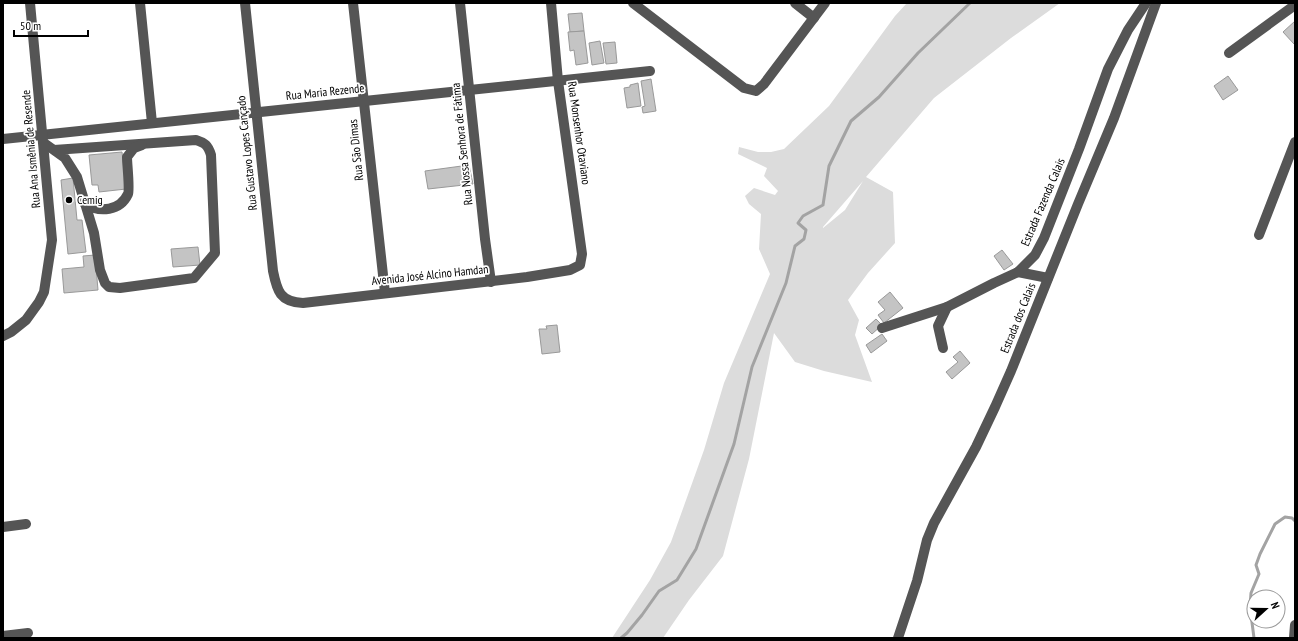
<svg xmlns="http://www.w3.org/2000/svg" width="1298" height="641" viewBox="0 0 1298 641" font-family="'PT Sans Narrow',sans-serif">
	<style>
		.green { fill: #dcdcdc; fill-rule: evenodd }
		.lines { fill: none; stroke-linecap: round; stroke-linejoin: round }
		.stream { stroke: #a3a3a3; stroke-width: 3 }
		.building { fill: #c4c4c4; stroke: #999 }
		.minor { stroke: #555; stroke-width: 10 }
		.poi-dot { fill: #000; stroke: #fff; stroke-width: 1.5 }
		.labels { text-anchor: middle; stroke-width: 3.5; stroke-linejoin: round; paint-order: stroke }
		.street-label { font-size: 12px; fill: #000; stroke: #fff }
		.poi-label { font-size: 12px; fill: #000; stroke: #fff; text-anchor: start }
	</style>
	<rect width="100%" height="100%" fill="#fff"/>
	<path class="green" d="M907 3H1060L1011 38 934 98 866 177 893 192 895 243 868 273 848 300 859 320 855 335 872 382 824 371 795 362 774 333 749 459 723 556 689 600 663 638H612L650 580 671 542 704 450 724 383 770 274 759 249 761 214 749 204 745 196 754 188 775 195 778 191 764 176 767 168 738 154 739 147 758 152H771L784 149 829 106 895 16ZM863 181 845 210 823 228V227Z"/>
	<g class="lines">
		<g class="stream">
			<path d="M621 638 627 633 642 615 659 591 677 580 696 549 734 444 752 367 786 283 795 246 804 239 806 230 798 223 803 216 823 205 829 166 851 121 879 97 918 53 970 3"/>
			<path d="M1254 638 1250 607 1251 593 1259 574 1256 565 1260 554 1275 524 1285 517 1292 518 1295 521"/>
		</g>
	</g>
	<g class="building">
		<path d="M582 13 584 31 570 32 568 14Z"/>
		<path d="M1295 21V43L1294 44 1283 32Z"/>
		<path d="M584 31 588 63 576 65 574 50 570 51 568 32Z"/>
		<path d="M600 41 604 63 592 65 589 43Z"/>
		<path d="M615 42 617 63 606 64 603 43Z"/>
		<path d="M1228 76 1238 90 1223 100 1214 86Z"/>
		<path d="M651 79 656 111 643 113 642 107 645 106 641 81Z"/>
		<path d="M638 83 641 106 627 108 624 88 630 87V85Z"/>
		<path d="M122 152 126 189 99 192 98 185H92L89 155Z"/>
		<path d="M469 165 473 184 428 189 425 171Z"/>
		<path d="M73 178 77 220H82L86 252 68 254 61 180Z"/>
		<path d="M198 247 200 265 173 267 171 249Z"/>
		<path d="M1002 250 1013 264 1004 270 994 256Z"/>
		<path d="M95 255 98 290 64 293 62 269 84 267 83 256Z"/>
		<path d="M890 292 903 308 884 323 878 315 885 310 878 302Z"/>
		<path d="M876 319 882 325 872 334 866 328Z"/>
		<path d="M557 325 560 352 542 354 539 329H547L546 326Z"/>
		<path d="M882 334 887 341 871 353 866 345Z"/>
		<path d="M960 351 970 363 952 379 946 372 958 362 953 357Z"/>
	</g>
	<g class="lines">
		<g class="minor">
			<path d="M140 3 152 123"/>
			<path d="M245 3 273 271C277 291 280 302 303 303L527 277 570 270 580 265 582 254 558 81 551 3"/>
			<path d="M353 3 385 293"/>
			<path d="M460 3 485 239 491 282"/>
			<path d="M633 3 744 88 756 91 764 84 825 3"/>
			<path d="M795 3 814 18"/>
			<path d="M1229 53 1295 5"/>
			<path d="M3 139 650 71"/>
			<path d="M44 143 65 158 77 177 94 233 100 270 105 283 109 287 120 288 194 278 215 253 211 155C208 145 205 143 196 140L54 150"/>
			<path d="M85 204C100 213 120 211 128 194 130 189 127 164 127 157L134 148 142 145"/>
			<path d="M1259 235 1295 142"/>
			<path d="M1018 272 1048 278"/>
			<path d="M882 328 947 307 994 283 1018 272 1035 255 1044 238 1079 149 1108 69 1128 30 1146 3"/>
			<path d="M3 336 11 332 26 320 39 302 44 292 52 240 30 3"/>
			<path d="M943 348 938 326 947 307"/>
			<path d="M3 527 26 524"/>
			<path d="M3 636 28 633"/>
			<path d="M898 638 917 581 927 540 934 523 976 447 995 407 1011 371 1078 204 1114 118 1156 3"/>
			<path d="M1294 638 1295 625"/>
		</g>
	</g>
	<circle class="poi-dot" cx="69" cy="200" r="4"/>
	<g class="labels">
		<g class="street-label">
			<text transform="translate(325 92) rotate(-6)" y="4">Rua Maria Rezende</text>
			<text transform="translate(579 133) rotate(82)" y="4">Rua Monsenhor Otaviano</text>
			<text transform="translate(462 144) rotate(-96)" y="4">Rua Nossa Senhora de Fátima</text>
			<text transform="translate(31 149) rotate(-95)" y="4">Rua Ana Ismênia de Resende</text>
			<text transform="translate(356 150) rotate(-96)" y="4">Rua São Dimas</text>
			<text transform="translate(247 153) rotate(-96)" y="4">Rua Gustavo Lopes Cançado</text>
			<text transform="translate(1043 202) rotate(-67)" y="4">Estrada Fazenda Calais</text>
			<text transform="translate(430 275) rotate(-6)" y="4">Avenida José Alcino Hamdan</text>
			<text transform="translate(1018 318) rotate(-68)" y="4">Estrada dos Calais</text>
		</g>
		<g class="poi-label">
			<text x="77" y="204">Cemig</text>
		</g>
	</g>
	<rect width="1298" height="641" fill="none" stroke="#000000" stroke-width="8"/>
	<g transform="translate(1266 609) rotate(69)"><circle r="19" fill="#ffffff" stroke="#999999"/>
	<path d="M0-3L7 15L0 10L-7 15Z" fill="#000000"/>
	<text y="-6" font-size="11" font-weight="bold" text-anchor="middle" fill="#000000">N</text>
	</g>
	<path d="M14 30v6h74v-6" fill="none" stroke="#000000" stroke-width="2"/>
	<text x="20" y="30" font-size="12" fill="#000000" stroke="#ffffff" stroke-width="3" paint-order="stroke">50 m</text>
</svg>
